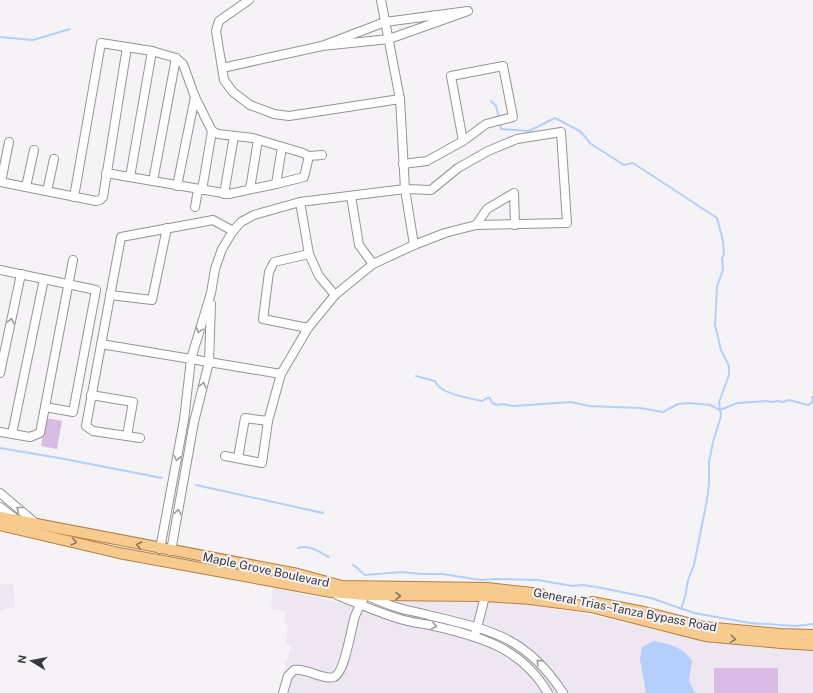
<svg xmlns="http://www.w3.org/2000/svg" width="813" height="693" viewBox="0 0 813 693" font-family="'Public Sans',sans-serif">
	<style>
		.built { fill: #eee6f1 }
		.green { fill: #d8bce4 }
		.water { fill: #b4cffb }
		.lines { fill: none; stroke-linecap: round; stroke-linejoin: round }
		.stream { stroke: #b4cffb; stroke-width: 2 }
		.minor-casing { stroke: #969397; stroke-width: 10 }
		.major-casing { stroke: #b18140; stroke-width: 12 }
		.minor { stroke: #fff; stroke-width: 8 }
		.major { stroke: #f7cb8f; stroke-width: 10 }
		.oneway { stroke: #9c9c9c }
		.oneway2 { stroke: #8e7a60 }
		.labels { text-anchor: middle; stroke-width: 4; stroke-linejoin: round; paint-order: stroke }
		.street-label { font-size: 12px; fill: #39383a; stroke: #f6f3f7 }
	</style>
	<rect width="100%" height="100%" fill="#f6f3f7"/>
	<g class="built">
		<path d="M13 583 15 607 0 611V585Z"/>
		<path d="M273 587 354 606 428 601 495 602 530 605 592 615 668 633 706 641 762 648 813 649V693H278L291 647 286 643 288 625 285 622 286 611 271 609Z"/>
	</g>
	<g class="green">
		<path d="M46 418 62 421 57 449 41 446Z"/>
		<rect x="714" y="668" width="64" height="25"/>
	</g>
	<path class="water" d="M654 641C671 645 682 646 692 661L689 681 695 693H646L640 659 642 647Z"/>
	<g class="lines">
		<g class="stream">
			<path d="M0 37 33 40 70 29"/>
			<path d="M491 101 496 106 499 118"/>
			<path d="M500 122 501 129 529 131 555 118 580 131 591 144 624 165 633 163 717 218 723 241 724 255 722 258 723 270 717 286 715 325 721 350 729 366V375L719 402 721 416 713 442 709 462V484L707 500 694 565 688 580 685 597 681 609"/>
			<path d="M416 376 435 381C439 394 470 398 482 401L487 398H490L492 403 497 405 503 404 513 406 571 402 589 406 640 408 663 412 678 404 689 403 710 405 720 410 737 403 766 401 772 402 778 401 783 402 789 400 808 405 810 404 813 401 812 397H813"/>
			<path d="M0 448 59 458 162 478"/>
			<path d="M196 485 323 513"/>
			<path d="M298 548C309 544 319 552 329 557"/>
			<path d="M353 565C358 567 360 572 365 575L403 572 420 574H442L481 580 495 579 538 580 572 586 583 585 602 588 651 598 694 613 750 623 796 626 813 624"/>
		</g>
		<g class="minor-casing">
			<g id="minor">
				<path d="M249 0 219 21 216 31 224 80 233 92 250 105 274 114 289 116 400 99"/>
				<path d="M381 0 400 99 405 189 414 245"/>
				<path d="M222 68 322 46 389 39 468 11 385 22 322 46"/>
				<path d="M309 156 322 155"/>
				<path d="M403 164 427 161 463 141 486 124 513 117 503 66 451 76 463 141"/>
				<path d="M130 177 152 51"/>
				<path d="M153 181 176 58"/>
				<path d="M0 182 96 201 100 200 103 197 127 47"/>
				<path d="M1 182 9 142"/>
				<path d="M276 184 282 147"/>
				<path d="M177 186 195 97"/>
				<path d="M26 187 34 150"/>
				<path d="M250 189 258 140"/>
				<path d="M202 190 212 131"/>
				<path d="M47 191 54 159"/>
				<path d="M224 194 234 136"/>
				<path d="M351 196 359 245 373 264"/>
				<path d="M74 197 101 43 152 51 176 58 183 64 195 97 212 131 218 134 253 138 303 153 309 156 304 177 276 184 229 194 106 173"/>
				<path d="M300 202 309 254 319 276 335 295"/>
				<path d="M195 207 198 190"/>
				<path d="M476 225 487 209 514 193 515 225"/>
				<path d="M0 270 96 290 73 412 45 407"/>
				<path d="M110 295 152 300 167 228"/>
				<path d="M308 328 263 319 269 272 274 262 309 254"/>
				<path d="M101 344 281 374"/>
				<path d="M0 373 21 274"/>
				<path d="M91 395 133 402 127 436"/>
				<path d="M0 432 30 437 40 433 73 260"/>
				<path d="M12 434 44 279"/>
				<path d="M140 438 93 431 86 426 121 237 213 220 233 231"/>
				<path d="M238 458 245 418 268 421"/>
				<path d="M0 493 38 525"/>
				<path d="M0 507 17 520"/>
				<path d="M160 549 184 420 191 359 211 293 215 269 222 249 233 231 241 222 254 215 300 202 405 189 431 190 458 168 488 151 517 139 561 132 567 223 476 225 445 233 414 245 373 264 335 295 308 328 281 374 268 421 262 463 225 456"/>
				<path d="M171 551 194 422 209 362 211 304"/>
				<path d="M337 595C357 603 377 612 397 618 408 622 419 623 430 625 479 636 521 647 548 693"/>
				<path d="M368 596C377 600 386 604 396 607 406 611 418 612 428 615 490 630 526 636 563 693"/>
				<path d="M476 632 485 596"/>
				<path d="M283 693 288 676 294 670C307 668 322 680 334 677 345 673 351 628 355 616 357 611 360 605 363 600"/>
			</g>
		</g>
		<g class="major-casing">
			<g id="major">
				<path d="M0 517 298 574 342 586 487 588 541 594"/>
				<path d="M0 525 119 553 331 592 366 595 485 596 530 599 591 607 705 636 781 643 813 645"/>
				<path d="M592 602 644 612 704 627 780 634 813 635"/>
			</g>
		</g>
		<use href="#minor" class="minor"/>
		<use href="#major" class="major"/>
	</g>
	<defs><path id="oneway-chevron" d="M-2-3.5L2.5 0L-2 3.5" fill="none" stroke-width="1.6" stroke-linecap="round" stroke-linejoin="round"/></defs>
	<g class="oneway">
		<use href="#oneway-chevron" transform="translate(11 321) rotate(-78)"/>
		<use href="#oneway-chevron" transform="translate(199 330) rotate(107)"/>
		<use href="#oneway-chevron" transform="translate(203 385) rotate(-76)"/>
		<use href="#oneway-chevron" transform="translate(177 458) rotate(101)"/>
		<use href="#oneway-chevron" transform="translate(19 509) rotate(-141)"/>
		<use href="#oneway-chevron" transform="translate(178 512) rotate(-80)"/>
		<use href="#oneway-chevron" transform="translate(434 626) rotate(13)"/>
		<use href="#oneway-chevron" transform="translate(539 662) rotate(-134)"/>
	</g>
	<g class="oneway2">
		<use href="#oneway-chevron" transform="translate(74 542) rotate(13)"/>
		<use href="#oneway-chevron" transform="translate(139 545) rotate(-169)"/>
		<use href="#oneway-chevron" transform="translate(398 596)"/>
		<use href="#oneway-chevron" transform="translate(733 639) rotate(6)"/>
	</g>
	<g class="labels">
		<g class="street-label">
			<text transform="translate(266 570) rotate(12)" y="4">Maple Grove Boulevard</text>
			<text transform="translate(625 610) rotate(11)" y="4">General Trias–Tanza Bypass Road</text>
		</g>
	</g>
	<g transform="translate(32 661) rotate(280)" stroke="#f6f3f7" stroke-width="3" paint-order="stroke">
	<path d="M0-3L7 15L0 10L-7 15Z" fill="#39383a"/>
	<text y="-6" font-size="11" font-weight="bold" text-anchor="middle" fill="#39383a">N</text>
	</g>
</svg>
